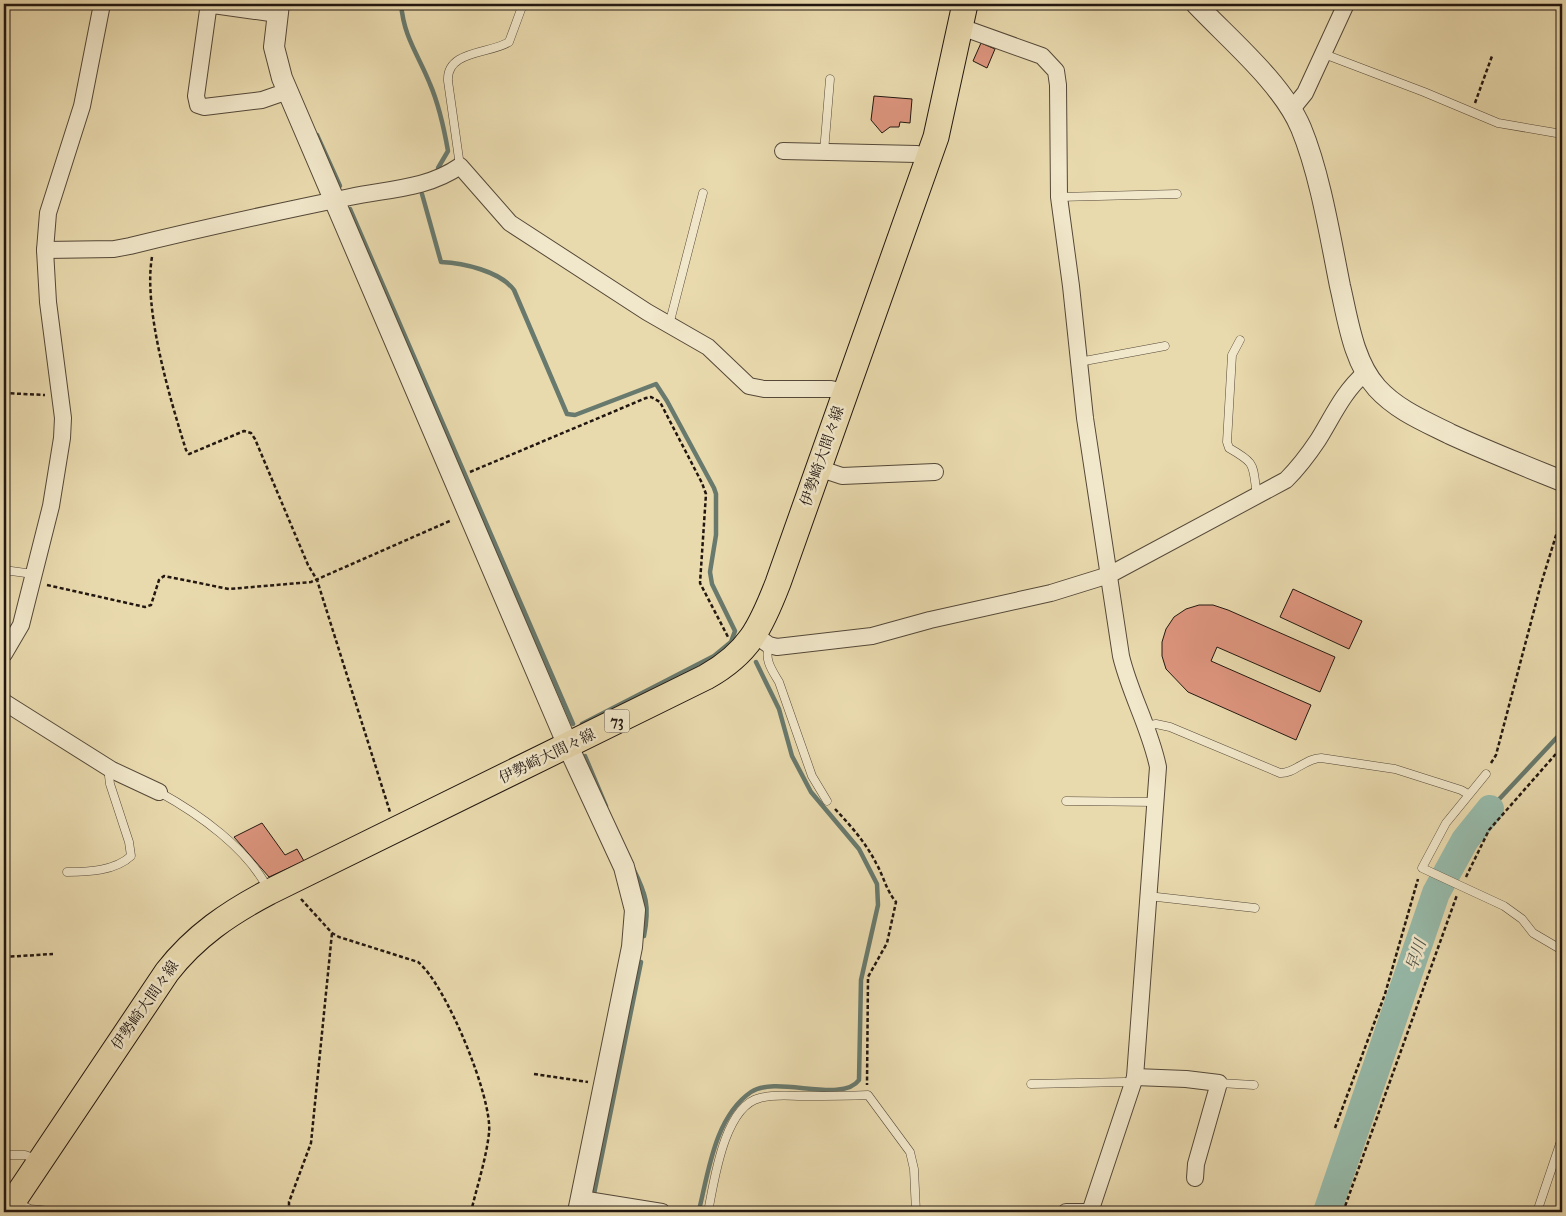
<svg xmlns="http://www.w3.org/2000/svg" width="1566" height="1216" viewBox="0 0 1566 1216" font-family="'IM FELL Great Primer','Noto Serif JP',serif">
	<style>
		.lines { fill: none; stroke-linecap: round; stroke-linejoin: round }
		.stream { stroke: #68796d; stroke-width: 4.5 }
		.river { stroke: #97bbab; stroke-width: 28 }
		.building { fill: #dd957e; stroke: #221710 }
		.service-casing { stroke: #544838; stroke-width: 9 }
		.minor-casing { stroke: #544838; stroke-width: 18 }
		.tertiary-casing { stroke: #544838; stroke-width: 22 }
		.primary-casing { stroke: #221710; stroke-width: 27 }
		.path { stroke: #221710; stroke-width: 2.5; stroke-dasharray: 4 2.5; stroke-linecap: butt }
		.service { stroke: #f1e7ca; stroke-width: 8 }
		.minor { stroke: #f1e7ca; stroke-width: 16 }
		.tertiary { stroke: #f1e7ca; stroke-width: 20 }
		.primary { stroke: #e9daae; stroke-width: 25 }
		.labels { text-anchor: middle; stroke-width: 5; stroke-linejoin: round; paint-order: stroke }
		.shield { fill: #f1e7ca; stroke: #605548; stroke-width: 1 }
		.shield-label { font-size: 14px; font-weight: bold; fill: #221710 }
		.street-label { font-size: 15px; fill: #221710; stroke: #f1e7ca }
		.water-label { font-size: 16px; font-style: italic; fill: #4b5046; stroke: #f1e7ca }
	</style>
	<rect width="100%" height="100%" fill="#e9daae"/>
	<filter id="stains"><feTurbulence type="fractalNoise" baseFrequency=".004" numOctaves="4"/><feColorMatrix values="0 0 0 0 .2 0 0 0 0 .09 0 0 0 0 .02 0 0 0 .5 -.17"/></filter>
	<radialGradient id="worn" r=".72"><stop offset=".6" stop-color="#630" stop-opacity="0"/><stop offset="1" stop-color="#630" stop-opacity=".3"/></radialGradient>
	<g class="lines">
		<g class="stream">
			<path d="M401 4C404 38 418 54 430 84 439 105 444 128 448 151L438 168"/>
			<path d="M317 135 340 186"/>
			<path d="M422 194 441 262C463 263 500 271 514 290L567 414 575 415 656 384 667 401 714 488 716 494V535L710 572 712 584 735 631 731 642 714 656 582 724"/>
			<path d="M350 209 573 724"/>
			<path d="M585 756 606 806"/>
			<path d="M1490 809 1562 732"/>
			<path d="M633 868C646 894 650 906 644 936"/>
			<path d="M594 1194 641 962"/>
			<path d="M700 1206C709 1168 716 1116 751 1092 776 1075 842 1104 859 1080L861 980 878 905 877 884 859 849 811 792 792 756 779 709 756 662"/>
		</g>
		<path class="river" d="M1327 1212 1436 893 1465 840 1490 809"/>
	</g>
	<g class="building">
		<path d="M981 43 995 49 987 68 973 61Z"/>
		<path d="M874 96 912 99 910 123 900 122 899 127H890L882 133 871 120Z"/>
		<path d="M1293 589 1362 621 1349 649 1280 617Z"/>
		<path d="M1199 605H1213L1228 610 1335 657 1320 692 1217 647 1211 661 1311 705 1296 740 1188 692 1166 669 1162 656V642L1166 629 1174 617 1186 609Z"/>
		<path d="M262 823 285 855 297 849 304 861 269 877 234 837Z"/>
	</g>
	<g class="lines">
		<g class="service-casing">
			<g id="service">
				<path d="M1324 54 1424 92 1498 123 1562 134"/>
				<path d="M824 152 830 79"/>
				<path d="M460 166 448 81C446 50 490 54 509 42L523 4"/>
				<path d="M1059 197 1177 194"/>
				<path d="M669 325 703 193"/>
				<path d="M1240 340 1232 355 1227 442 1229 448C1257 464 1252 464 1257 495"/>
				<path d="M1079 362 1165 346"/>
				<path d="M4 570 33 574"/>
				<path d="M769 645C764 660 772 670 779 682L812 776 827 801"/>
				<path d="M1146 726 1156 724 1170 727 1280 773C1294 774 1306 758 1321 758L1395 769 1461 790 1468 794"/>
				<path d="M1486 774 1446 823 1422 868 1504 906 1522 919 1533 933 1562 950"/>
				<path d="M159 792C199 814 247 848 268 889"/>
				<path d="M1066 801 1155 802"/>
				<path d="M67 872C88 872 115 871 131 856L129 842 110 784 109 776 112 770"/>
				<path d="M1148 896 1255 908"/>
				<path d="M1219 1083 1254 1085"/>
				<path d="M1031 1084 1125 1082 1133 1085"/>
				<path d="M4 1155H25L36 1159"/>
				<path d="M18 1203 30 1209 60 1212"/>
				<path d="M708 1212C714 1182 724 1106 760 1098 774 1094 789 1096 803 1096 825 1096 846 1096 868 1095L910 1152 914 1169 916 1212"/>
				<path d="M1537 1212 1562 1138"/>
			</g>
		</g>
		<g class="minor-casing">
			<g id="minor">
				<path d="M277 14 213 5 208 10 196 96 198 105 204 107 262 100 288 91"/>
				<path d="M961 27 1042 56 1056 71 1058 85 1059 197 1071 286 1085 418 1121 656C1130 694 1150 728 1158 767L1135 1077 1090 1212"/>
				<path d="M1292 109 1305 93 1346 4"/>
				<path d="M783 151 917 154 928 159"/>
				<path d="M45 250 114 249 130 246C203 228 277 212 350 197 388 189 427 189 460 166L510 223 647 312 708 347 749 386 764 389H831L845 392"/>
				<path d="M818 468 842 476 935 472"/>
				<path d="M755 635 769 645 777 647 872 636 930 620 1051 593 1109 575 1286 480C1298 468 1308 455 1318 440 1333 416 1343 392 1365 373"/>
				<path d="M4 654 21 625 25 609 51 506 62 438 63 418 48 302 45 250 48 213 82 106 102 4"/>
				<path d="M4 702 112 770 159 792"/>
				<path d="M1135 1077 1186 1079 1219 1083 1196 1164 1195 1178"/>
				<path d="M581 1199 662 1212"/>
				<path d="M1066 1212H1091"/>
			</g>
		</g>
		<g class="tertiary-casing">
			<g id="tertiary">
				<path d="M279 4 274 47 282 78 572 755 624 867 635 910 632 947 578 1212"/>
				<path d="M1196 4C1229 39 1282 83 1301 128 1320 174 1330 236 1340 286 1348 320 1353 361 1377 388 1397 410 1424 421 1450 434 1487 451 1525 466 1562 481"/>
			</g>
		</g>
		<g class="primary-casing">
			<path id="primary" d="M6 1212 167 972C195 936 229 913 269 892L706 677C749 653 761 627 778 583L936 137 965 4"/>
		</g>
		<g class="path">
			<path d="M1475 103 1492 56"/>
			<path d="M152 257C143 308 170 399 186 450L189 454 244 431 251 433 255 439 308 565 317 580 390 812"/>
			<path d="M4 393 45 395"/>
			<path d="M470 472 646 398 651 397 660 402 702 483 706 494 700 583 728 637"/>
			<path d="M47 585 145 607 151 605 159 580 164 576 229 589 311 582 452 520"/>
			<path d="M1491 763 1496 755 1541 584 1562 516"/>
			<path d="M835 809C851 826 866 843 876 863 884 877 886 890 896 902L887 943 868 977 867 1085"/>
			<path d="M1466 877 1489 830 1562 747"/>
			<path d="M301 899 332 933 339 937 418 962C445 983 493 1098 489 1133 486 1160 477 1186 471 1212"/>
			<path d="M4 957 53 954"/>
			<path d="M534 1074 588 1082"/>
			<path d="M1335 1128 1385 994 1418 879"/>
			<path d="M289 1212V1202L311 1143 332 933"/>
			<path d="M1343 1212 1457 895"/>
		</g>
		<use href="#service" class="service"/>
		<use href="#minor" class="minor"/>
		<use href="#tertiary" class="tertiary"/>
		<use href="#primary" class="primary"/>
	</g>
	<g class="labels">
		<rect class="shield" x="604.5" y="709.5" width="25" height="23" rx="4"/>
		<g class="shield-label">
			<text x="617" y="726">73</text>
		</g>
		<g class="street-label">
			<text transform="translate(822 456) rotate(-71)" y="5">伊勢崎大間々線</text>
			<text transform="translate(547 756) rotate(-26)" y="5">伊勢崎大間々線</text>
			<text transform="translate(145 1005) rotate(-55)" y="5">伊勢崎大間々線</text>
		</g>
		<g class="water-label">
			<text transform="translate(1415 955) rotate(-71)" y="6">早川</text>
		</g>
	</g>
	<rect width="1566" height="1216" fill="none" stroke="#e9daae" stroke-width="20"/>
	<rect x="5" y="5" width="1556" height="1206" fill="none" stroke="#221710" stroke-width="2.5"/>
	<rect x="10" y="10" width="1546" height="1196" fill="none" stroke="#221710"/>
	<rect width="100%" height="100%" filter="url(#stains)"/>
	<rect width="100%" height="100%" fill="url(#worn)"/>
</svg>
